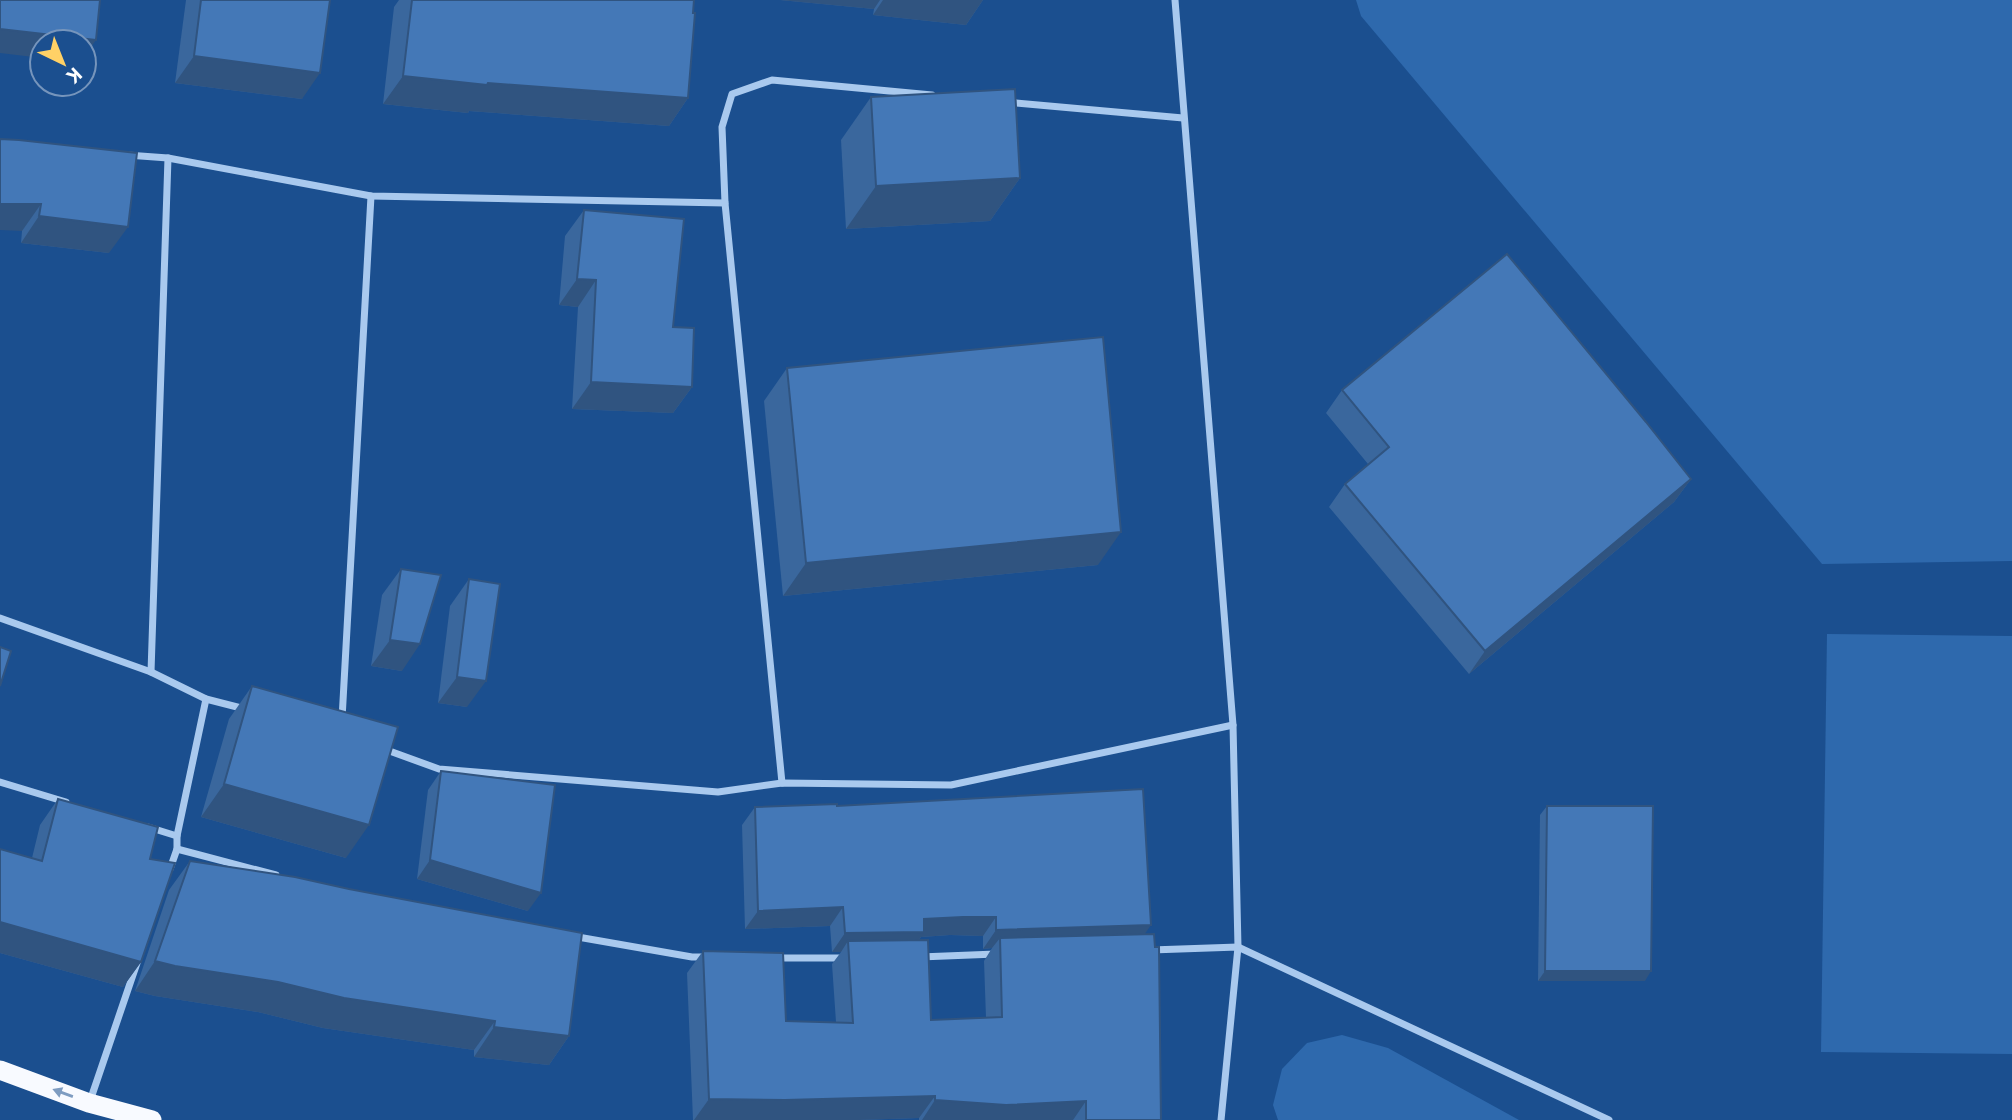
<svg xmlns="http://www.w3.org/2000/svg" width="2012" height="1120" viewBox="0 0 2012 1120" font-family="'Open Sans',sans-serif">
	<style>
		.green { fill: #2e69ad }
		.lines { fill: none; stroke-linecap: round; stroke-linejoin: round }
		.minor { stroke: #a9c9ee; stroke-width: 7 }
		.trunk { stroke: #f8faff; stroke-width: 19 }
		.wall { fill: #3a679d; fill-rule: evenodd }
		.shaded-wall { fill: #305480 }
		.building { fill: #4478b7; stroke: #305480; stroke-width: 2 }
		.oneway { fill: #7e9cc1 }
	</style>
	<rect width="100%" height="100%" fill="#1b4f8f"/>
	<g class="green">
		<path d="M1356 0H2012V561L1822 564 1361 16Z"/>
		<path d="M1827 634 2012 636V1054L1821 1052Z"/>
		<path d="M1342 1035 1388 1048 1519 1120H1278L1273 1105 1282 1069 1307 1043Z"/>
	</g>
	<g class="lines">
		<g class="minor">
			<path d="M1175 0 1233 725 1238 947 1221 1120"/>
			<path d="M1006 102 1183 118"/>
			<path d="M127 155 168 158 371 196 725 203"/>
			<path d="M0 618 151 672 206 699 245 709"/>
			<path d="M151 672 168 158"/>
			<path d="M342 719 371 196"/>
			<path d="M384 749 439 769 718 792 782 783 951 785 1233 725"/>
			<path d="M0 782 66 802"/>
			<path d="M782 783 725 203 722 127 732 94 772 80 932 95"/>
			<path d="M148 827 177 836"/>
			<path d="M177 849 276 875"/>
			<path d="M170 869 177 849V836L206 699"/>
			<path d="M572 936 692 957H705"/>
			<path d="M1151 950 1238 947 1609 1120"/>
			<path d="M920 957 996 954"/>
			<path d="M773 958H845"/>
			<path d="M90 1101 137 963"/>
		</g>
		<path class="trunk" d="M0 1070 89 1103 152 1120"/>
	</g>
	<g class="wall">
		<path d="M186 0H330L302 99 175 83Z"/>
		<path d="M399 0H694L688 98 669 126 469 111 468 113 383 104 394 7Z"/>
		<path d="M780 0H983L966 25 873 15 874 9Z"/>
		<path d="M871 97 1020 178 990 221 846 229 841 140Z"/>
		<path d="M0 139 109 253 21 243 22 231Z"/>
		<path d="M584 210 673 327 692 387 673 413 572 409 578 307 559 305 565 236Z"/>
		<path d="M787 368 1098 565 783 596 764 401Z"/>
		<path d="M1342 390 1691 479 1674 502 1469 674 1329 507 1345 484 1368 464 1326 413Z"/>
		<path d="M401 569 402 671 371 666 382 595Z"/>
		<path d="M469 579 467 707 438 703 450 606Z"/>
		<path d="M252 686 346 858 201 817 229 719Z"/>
		<path d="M441 771 528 911 417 879 428 790Z"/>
		<path d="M58 799 150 859 141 962 123 987 0 953V849L32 858 40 825Z"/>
		<path d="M837 806 1145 934 1161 1120H919V1118L859 1120H693L687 973 703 951 786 1021 836 1022 832 964 841 952H832L830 926 745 929 742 825 755 807ZM950 935 983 936V949L992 948 984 961 986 1018 931 1020 919 940 921 937Z"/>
		<path d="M1547 806 1645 981H1538L1540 815Z"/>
		<path d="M190 861 569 1036 549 1065 474 1057V1050L323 1028 258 1012 155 996 135 991 169 890Z"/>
	</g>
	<g class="shaded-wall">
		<path d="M780 0H880L874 9Z"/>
		<path d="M883 0H983L966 25 873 15Z"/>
		<path d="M0 29 96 40 84 57V42H42V58L0 53Z"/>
		<path d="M194 56 320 73 302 99 175 83Z"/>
		<path d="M403 76 488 83 688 98 669 126 469 111 468 113 383 104Z"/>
		<path d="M1020 178 990 221 846 229 876 186Z"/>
		<path d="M0 204H41L22 231 0 230Z"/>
		<path d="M39 216 128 227 109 253 21 243Z"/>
		<path d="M577 279 596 280 578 307 559 305Z"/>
		<path d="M591 382 692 387 673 413 572 409Z"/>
		<path d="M1691 479 1674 502 1469 674 1485 651Z"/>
		<path d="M1121 532 1098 565 783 596 806 563Z"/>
		<path d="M390 640 420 644 402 671 371 666Z"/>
		<path d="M457 677 486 681 467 707 438 703Z"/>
		<path d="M224 784 369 825 346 858 201 817Z"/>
		<path d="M430 860 541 893 528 911 417 879Z"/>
		<path d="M843 907 830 926 745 929 758 911Z"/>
		<path d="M963 917H996L983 936 950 935 921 937 911 951 848 941 841 952H832L845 933 924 919Z"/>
		<path d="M0 922 141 962 123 987 0 953Z"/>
		<path d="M1151 925 1138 944 1000 938 992 948 983 949 996 930Z"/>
		<path d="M155 961 278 982 495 1021 474 1050 323 1028 258 1012 155 996 135 991Z"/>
		<path d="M1545 971H1651L1645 981H1538Z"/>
		<path d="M494 1027 569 1036 549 1065 474 1057Z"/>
		<path d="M935 1096 919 1118 859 1120H694L709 1099Z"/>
		<path d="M935 1100 1086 1101 1073 1120H922Z"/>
	</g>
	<g class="building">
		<path d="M0 0H100L96 40 0 29Z"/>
		<path d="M201 0H330L320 73 194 56Z"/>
		<path d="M412 0H694L693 13H695L688 98 488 83 487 85 403 76Z"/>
		<path d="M1015 89 1020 178 876 186 871 97Z"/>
		<path d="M0 139 19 140 137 153 128 227 39 216 41 204H0Z"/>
		<path d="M584 210 684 219 673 327 694 328 692 387 591 382 596 280 577 279Z"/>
		<path d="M1507 254 1646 422 1691 479 1485 651 1345 484 1389 447 1342 390Z"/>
		<path d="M1103 337 1121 532 806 563 787 368Z"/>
		<path d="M401 569 441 575 420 644 390 640Z"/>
		<path d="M469 579 500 584 486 681 457 677Z"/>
		<path d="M0 647 11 651 0 686Z"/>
		<path d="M252 686 398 727 369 825 224 784Z"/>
		<path d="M441 771 555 785 541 893 430 860Z"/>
		<path d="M1143 789 1151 925 996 930V917H963L924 919V932L845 933 843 907 758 911 755 807 837 804V806Z"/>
		<path d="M58 799 158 827 150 859 175 863 141 962 0 922V849L42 861Z"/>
		<path d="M1547 806H1653L1651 971H1545Z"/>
		<path d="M190 861 295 877 349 889 582 933 569 1036 494 1027 495 1021 344 998 278 982 175 966 155 961Z"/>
		<path d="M1154 934 1155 947H1159L1161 1120H1086V1101L1006 1105 935 1100V1096L785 1100 709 1099 703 951 783 953 786 1021 853 1023 848 941 928 940 931 1020 1002 1017 1000 938Z"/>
	</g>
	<defs><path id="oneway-solid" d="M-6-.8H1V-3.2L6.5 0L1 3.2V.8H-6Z" transform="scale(1.75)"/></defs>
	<use class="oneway" href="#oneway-solid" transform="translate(63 1093) rotate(-160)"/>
	<g transform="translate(63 63) rotate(137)"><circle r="33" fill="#1b4f8f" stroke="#7695bc" stroke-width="2"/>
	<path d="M0-5L12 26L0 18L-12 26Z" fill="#ffd166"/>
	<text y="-10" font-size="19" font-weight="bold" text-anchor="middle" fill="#ffffff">K</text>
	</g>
</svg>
